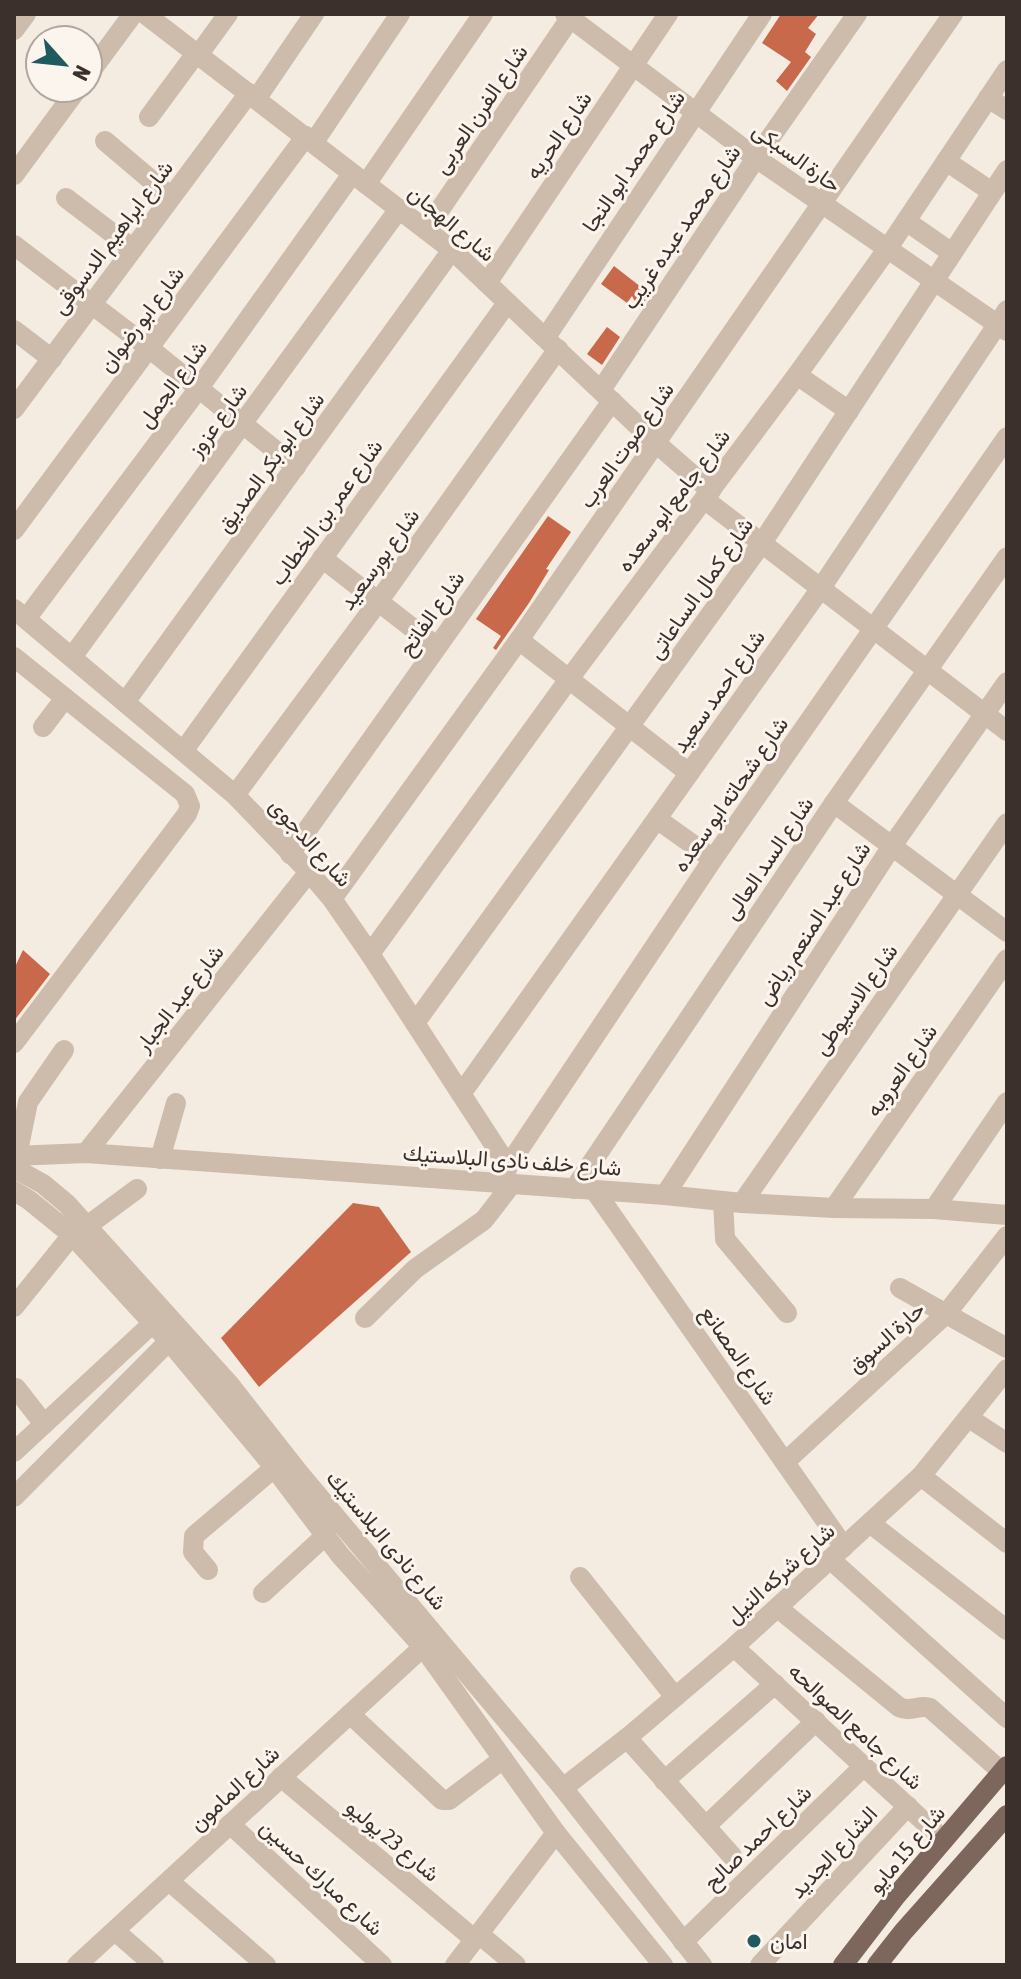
<svg xmlns="http://www.w3.org/2000/svg" width="1021" height="1979" viewBox="0 0 1021 1979" font-family="'Asap Condensed',Vazirmatn,sans-serif">
	<style>
		.building { fill: #c8694b }
		.lines { fill: none; stroke-linecap: round; stroke-linejoin: round }
		.minor { stroke: #cdbbac; stroke-width: 20 }
		.major { stroke: #7d675c; stroke-width: 20 }
		.poi-dot { fill: #1f5a5e; stroke: #fbf5ee; stroke-width: 3 }
		.labels { text-anchor: middle; stroke-width: 6; stroke-linejoin: round; paint-order: stroke }
		.street-label { font-size: 22px; fill: #3b302b; stroke: #fbf5ee }
		.poi-label { font-size: 22px; fill: #3b302b; stroke: #fbf5ee; text-anchor: start }
	</style>
	<rect width="100%" height="100%" fill="#f4ebe1"/>
	<g class="building">
		<path d="M781 14H819L808 28 816 34 805 52 811 57 787 91 776 81 791 62 762 43Z"/>
		<path d="M614 266 650 294 639 309 632 296 627 303 601 284Z"/>
		<path d="M607 327 620 337 602 365 587 354Z"/>
		<path d="M548 516 571 532 546 569 549 570 529 603 496 650 493 648 501 636 476 619Z"/>
		<path d="M23 950 50 974 14 1021V969Z"/>
		<path d="M353 1203 379 1207 411 1252 259 1387 221 1338Z"/>
	</g>
	<g class="lines">
		<g class="minor">
			<path d="M145 14 452 250 656 443 711 491"/>
			<path d="M565 14 756 158 1007 331"/>
			<path d="M14 30 26 14"/>
			<path d="M199 54 228 14"/>
			<path d="M88 75 133 14"/>
			<path d="M257 98 314 14"/>
			<path d="M988 98 1007 110"/>
			<path d="M149 117 197 52"/>
			<path d="M105 141 171 197"/>
			<path d="M314 142 400 14"/>
			<path d="M946 161 992 192"/>
			<path d="M14 175 78 88"/>
			<path d="M366 184 483 14"/>
			<path d="M66 198 133 249"/>
			<path d="M906 221 952 253"/>
			<path d="M426 230 573 14"/>
			<path d="M14 245 149 348 296 467"/>
			<path d="M487 283 668 14"/>
			<path d="M14 330 52 359"/>
			<path d="M546 337 762 14"/>
			<path d="M797 375 849 411"/>
			<path d="M601 390 756 158 857 14"/>
			<path d="M14 409 249 93"/>
			<path d="M704 499 1007 731"/>
			<path d="M14 530 306 136"/>
			<path d="M322 558 437 647"/>
			<path d="M14 609 235 795 309 872 332 899 370 954 508 1166"/>
			<path d="M26 619 199 388 352 174"/>
			<path d="M519 640 689 773"/>
			<path d="M14 657 185 794 190 806 187 814 14 1043"/>
			<path d="M72 657 399 209"/>
			<path d="M126 701 452 250"/>
			<path d="M43 727 65 698"/>
			<path d="M184 750 507 303"/>
			<path d="M235 795 378 602 558 349"/>
			<path d="M834 803 1007 932"/>
			<path d="M657 819 713 859"/>
			<path d="M290 854 612 401"/>
			<path d="M332 899 519 640 953 14"/>
			<path d="M370 954 569 679 797 375 888 248 1007 70"/>
			<path d="M415 1023 762 543 1007 170"/>
			<path d="M461 1094 821 588 1007 310"/>
			<path d="M86 1153 309 872"/>
			<path d="M14 1156 86 1153 665 1195 742 1203 834 1208 934 1209 1007 1215"/>
			<path d="M17 1156 28 1102 64 1050"/>
			<path d="M160 1159 176 1103"/>
			<path d="M14 1168 43 1184 67 1204 230 1385 299 1473 563 1788 702 1965"/>
			<path d="M502 1184 508 1166 713 859 1007 437"/>
			<path d="M574 1189 834 803 1007 557"/>
			<path d="M14 1191 29 1200 72 1235 169 1341 269 1461 340 1555 423 1647 556 1833 663 1965"/>
			<path d="M595 1191 844 1547"/>
			<path d="M665 1195 892 846 1007 682"/>
			<path d="M723 1201 725 1239 787 1313"/>
			<path d="M742 1203 1007 823"/>
			<path d="M834 1208 1007 959"/>
			<path d="M934 1209 1007 1102"/>
			<path d="M87 1226 137 1189"/>
			<path d="M900 1288 1007 1348"/>
			<path d="M14 1307 72 1235"/>
			<path d="M365 1318 415 1269 484 1220 511 1185"/>
			<path d="M16 1388 44 1424"/>
			<path d="M969 1418 1007 1443"/>
			<path d="M14 1452 153 1323"/>
			<path d="M785 1462 946 1314 1007 1236"/>
			<path d="M921 1476 1007 1543"/>
			<path d="M14 1497 169 1341"/>
			<path d="M870 1523 1007 1630"/>
			<path d="M831 1560 1007 1718"/>
			<path d="M208 1570 193 1552 194 1536 274 1468"/>
			<path d="M580 1577 675 1697"/>
			<path d="M263 1593 326 1535"/>
			<path d="M778 1608 899 1707C911 1713 919 1704 930 1708L1002 1772"/>
			<path d="M734 1647 944 1840"/>
			<path d="M350 1714 442 1800H449L503 1759"/>
			<path d="M627 1738 732 1856"/>
			<path d="M281 1777 474 1939"/>
			<path d="M664 1781 775 1684"/>
			<path d="M563 1788 627 1738 734 1647 921 1476 1007 1369"/>
			<path d="M230 1824 382 1965"/>
			<path d="M706 1826 816 1721"/>
			<path d="M169 1881 266 1965"/>
			<path d="M115 1931 154 1965"/>
			<path d="M479 1934 516 1965"/>
			<path d="M683 1942 864 1766"/>
			<path d="M77 1965 423 1647"/>
			<path d="M455 1965 556 1833"/>
			<path d="M760 1965 908 1806"/>
		</g>
		<g class="major">
			<path d="M843 1965 896 1896 1007 1766"/>
			<path d="M877 1965 903 1932 1007 1815"/>
		</g>
	</g>
	<circle class="poi-dot" cx="754" cy="1941" r="8"/>
	<g class="labels">
		<g class="street-label">
			<text transform="translate(480 109) rotate(-56)" y="8">شارع الفرن العربى</text>
			<text transform="translate(558 135) rotate(-56)" y="8">شارع الحريه</text>
			<text transform="translate(797 157) rotate(36)" y="8">حارة السبكى</text>
			<text transform="translate(633 161) rotate(-56)" y="8">شارع محمد ابو النجا</text>
			<text transform="translate(452 223) rotate(40)" y="8">شارع الهجان</text>
			<text transform="translate(681 227) rotate(-56)" y="8">شارع محمد عبده غريب</text>
			<text transform="translate(112 237) rotate(-53)" y="8">شارع ابراهيم الدسوقى</text>
			<text transform="translate(141 319) rotate(-53)" y="8">شارع ابو رضوان</text>
			<text transform="translate(172 384) rotate(-54)" y="8">شارع الجمل</text>
			<text transform="translate(217 420) rotate(-54)" y="8">شارع عزوز</text>
			<text transform="translate(626 445) rotate(-55)" y="8">شارع صوت العرب</text>
			<text transform="translate(270 462) rotate(-54)" y="8">شارع ابو بكر الصديق</text>
			<text transform="translate(673 500) rotate(-53)" y="8">شارع جامع ابو سعده</text>
			<text transform="translate(326 512) rotate(-54)" y="8">شارع عمر بن الخطاب</text>
			<text transform="translate(379 559) rotate(-54)" y="8">شارع بورسعيد</text>
			<text transform="translate(700 588) rotate(-55)" y="8">شارع كمال الساعاتى</text>
			<text transform="translate(431 613) rotate(-55)" y="8">شارع الفاتح</text>
			<text transform="translate(718 691) rotate(-55)" y="8">شارع احمد سعيد</text>
			<text transform="translate(730 794) rotate(-55)" y="8">شارع شحاته ابو سعده</text>
			<text transform="translate(311 842) rotate(48)" y="8">شارع الدجوى</text>
			<text transform="translate(768 858) rotate(-56)" y="8">شارع السد العالى</text>
			<text transform="translate(813 923) rotate(-57)" y="8">شارع عبد المنعم رياض</text>
			<text transform="translate(179 998) rotate(-52)" y="8">شارع عبد الجبار</text>
			<text transform="translate(855 999) rotate(-55)" y="8">شارع الاسيوطى</text>
			<text transform="translate(901 1070) rotate(-55)" y="8">شارع العروبه</text>
			<text transform="translate(512 1160) rotate(4)" y="8">شارع خلف نادى البلاستيك</text>
			<text transform="translate(886 1337) rotate(-42)" y="8">حارة السوق</text>
			<text transform="translate(739 1355) rotate(55)" y="8">شارع المصانع</text>
			<text transform="translate(387 1540) rotate(50)" y="8">شارع نادى البلاستيك</text>
			<text transform="translate(780 1573) rotate(-42)" y="8">شارع شركه النيل</text>
			<text transform="translate(856 1726) rotate(43)" y="8">شارع جامع الصوالحه</text>
			<text transform="translate(234 1788) rotate(-43)" y="8">شارع المامون</text>
			<text transform="translate(757 1837) rotate(-44)" y="8">شارع احمد صالح</text>
			<text transform="translate(393 1840) rotate(40)" y="8">شارع 23 يوليو</text>
			<text transform="translate(906 1849) rotate(-50)" y="8">شارع 15 مايو</text>
			<text transform="translate(833 1852) rotate(-47)" y="8">الشارع الجديد</text>
			<text transform="translate(322 1877) rotate(43)" y="8">شارع مبارك حسين</text>
		</g>
		<g class="poi-label">
			<text x="770" y="1949">امان</text>
		</g>
	</g>
	<rect width="1021" height="1979" fill="none" stroke="#3b302b" stroke-width="32"/>
	<g transform="translate(64 64) rotate(117)"><circle r="38" fill="#fbf5ee" stroke="#aea6a0" stroke-width="2"/>
	<path d="M0-6L14 30L0 20L-14 30Z" fill="#1f5a5e"/>
	<text y="-12" font-size="22" font-weight="bold" text-anchor="middle" fill="#3b302b">N</text>
	</g>
</svg>
